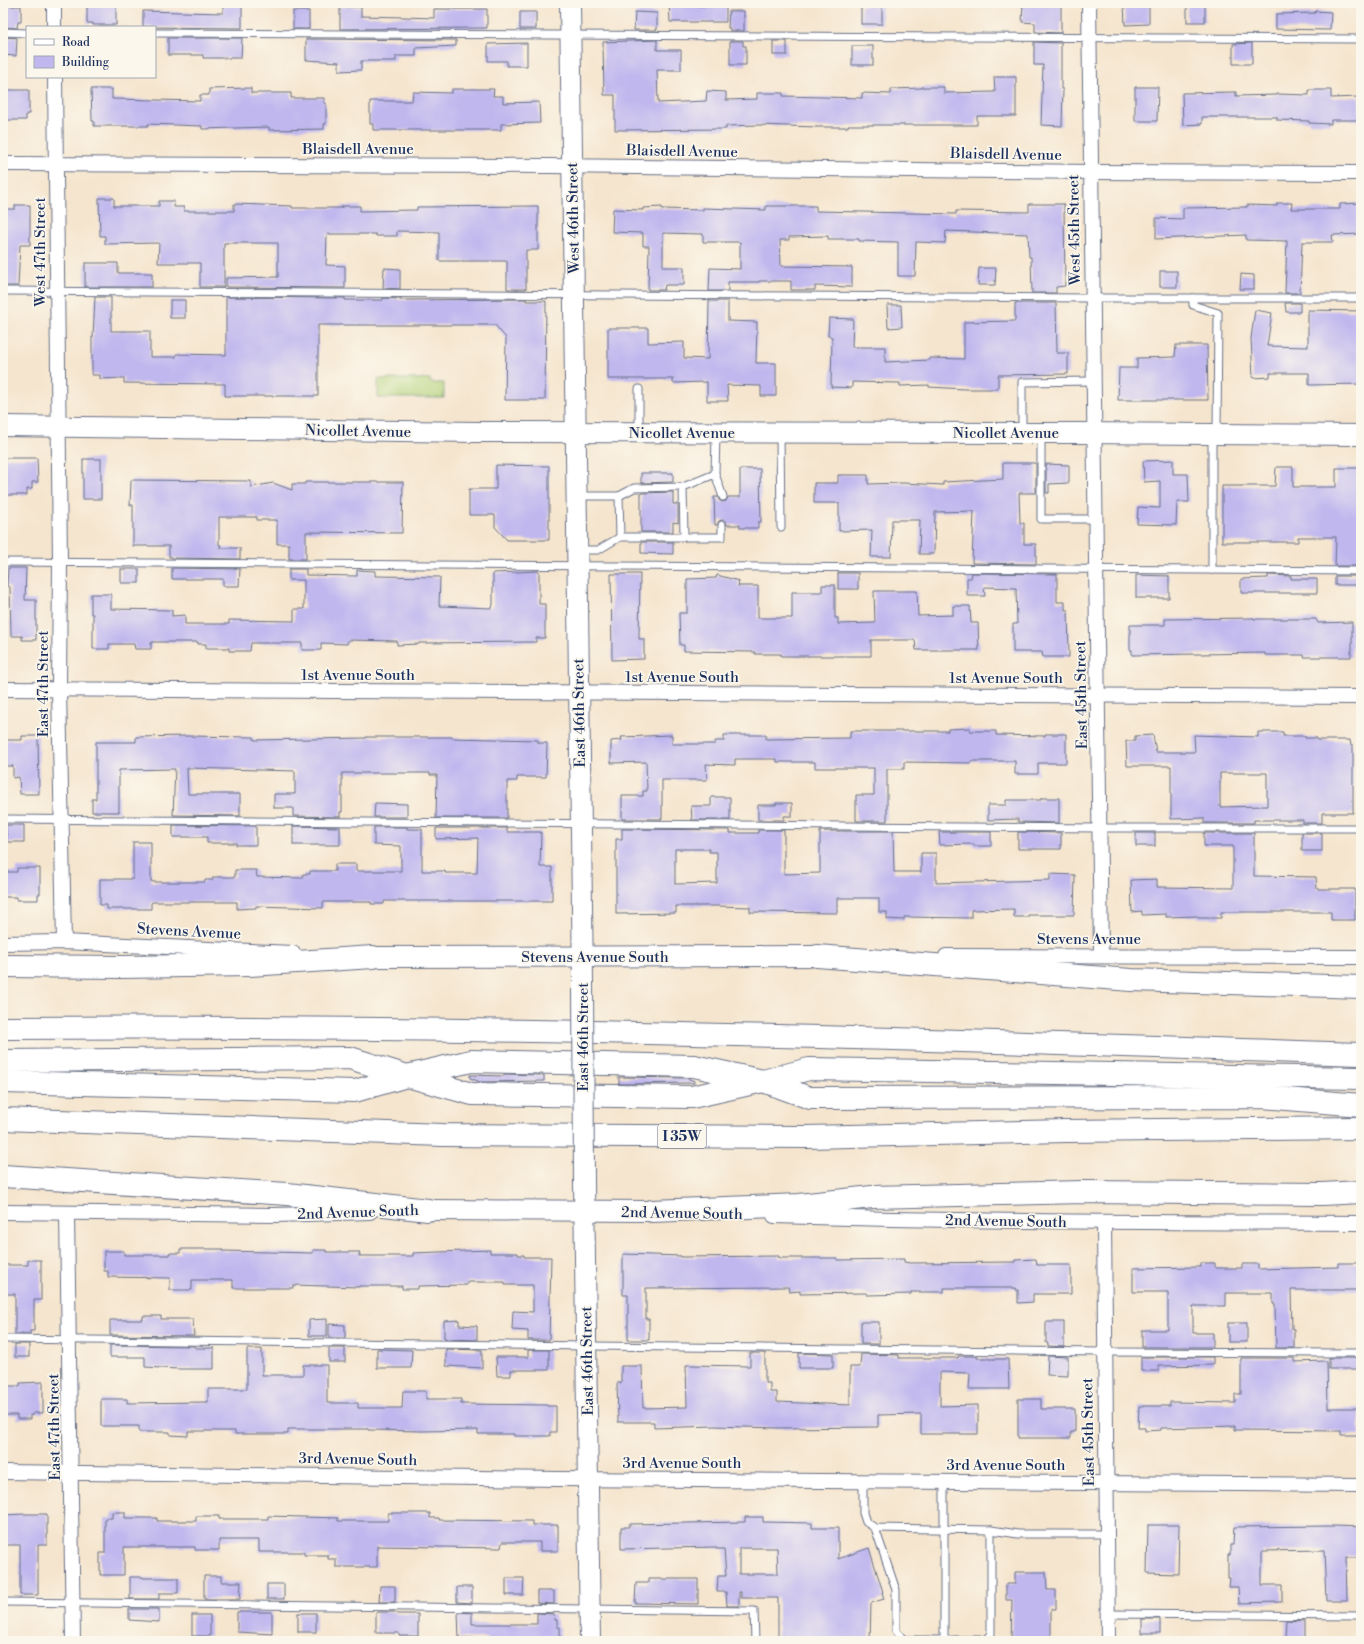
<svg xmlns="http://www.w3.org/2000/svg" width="1364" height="1644" viewBox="0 0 1364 1644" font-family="'Libre Bodoni',serif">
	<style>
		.green { fill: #b3d279; stroke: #67806c }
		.building { fill: #c0b7ee; fill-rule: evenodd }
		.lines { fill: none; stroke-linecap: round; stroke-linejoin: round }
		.lane-casing { stroke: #676f85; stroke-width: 9 }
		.street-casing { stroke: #676f85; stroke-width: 16 }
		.secondary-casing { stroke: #676f85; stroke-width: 22 }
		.highway-casing { stroke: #676f85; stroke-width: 24 }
		.lane { stroke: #fff; stroke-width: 7 }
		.street { stroke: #fff; stroke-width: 14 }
		.secondary { stroke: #fff; stroke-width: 20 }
		.highway { stroke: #fff; stroke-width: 22 }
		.secondary-bridge-casing { stroke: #676f85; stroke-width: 22; stroke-linecap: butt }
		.secondary-bridge { stroke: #fff; stroke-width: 20 }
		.labels { text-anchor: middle; stroke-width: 3.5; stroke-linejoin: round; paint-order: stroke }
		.shield { fill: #fbf7ec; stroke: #5e6b89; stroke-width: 1 }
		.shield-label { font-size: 14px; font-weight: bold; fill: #1b2f5e }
		.street-label { font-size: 15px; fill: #1b2f5e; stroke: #fbf7ec }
	</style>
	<rect width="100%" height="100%" fill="#fbf7ec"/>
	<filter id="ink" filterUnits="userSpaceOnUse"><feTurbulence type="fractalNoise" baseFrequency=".025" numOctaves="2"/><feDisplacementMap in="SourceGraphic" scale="8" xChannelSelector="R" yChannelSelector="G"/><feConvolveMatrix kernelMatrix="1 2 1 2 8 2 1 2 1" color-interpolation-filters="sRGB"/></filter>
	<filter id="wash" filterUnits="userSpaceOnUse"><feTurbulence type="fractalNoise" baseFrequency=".012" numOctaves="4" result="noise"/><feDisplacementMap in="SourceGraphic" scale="16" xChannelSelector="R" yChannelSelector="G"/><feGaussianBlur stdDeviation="0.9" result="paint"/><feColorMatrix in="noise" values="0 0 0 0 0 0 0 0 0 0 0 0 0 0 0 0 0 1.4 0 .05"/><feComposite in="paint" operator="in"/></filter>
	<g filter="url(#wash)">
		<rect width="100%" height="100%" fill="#f5e5ce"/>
		<path class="green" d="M378 379H430L431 383H444V398H378Z"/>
		<g id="blocks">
			<g class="building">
				<path d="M94 3H116V25H93V23H87V5H94Z"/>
				<path d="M669 3H693V6H726V22H670Z"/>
				<path d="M1023 3H1061V33L1035 32V23L1022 22Z"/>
				<path d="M1124 3H1149V24L1125 25Z"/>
				<rect x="1187" y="5" width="18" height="17"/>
				<path d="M3 6H21V22H18L17 28 3 27Z"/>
				<path d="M223 6H242V28L143 27V11L223 13Z"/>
				<rect x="861" y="6" width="21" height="18"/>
				<path d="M340 7H361V16L404 17 434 18V9H487V28L340 29Z"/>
				<rect x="293" y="11" width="16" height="18"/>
				<path d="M729 11H744V31H730V28H728Z"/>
				<path d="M1315 11 1331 12 1330 30 1276 29V14L1315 13Z"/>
				<rect x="520" y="12" width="16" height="17"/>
				<path d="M635 12 657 13V30H634Z"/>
				<path d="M3 37 17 38 16 56 3 55Z"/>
				<path d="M168 38H242L241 58H203V55H168Z"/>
				<path d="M306 39 456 40V46L416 48V56H396V61H361V70L339 71V62L306 60Z"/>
				<path d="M657 40V50H681V70H657L658 103 706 101 707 91 726 92V100L757 99V93H783V96L862 98V93L891 94V89L922 88V87H944V93L995 92 994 77H1016V116H977V125H848V127H817L758 125 726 126V129L615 130V95H604L603 42Z"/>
				<path d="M730 41H743V46H746V65H730Z"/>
				<rect x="773" y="41" width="14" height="14"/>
				<path d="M1034 42 1061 43V89H1063L1062 126 1041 125 1043 65H1034Z"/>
				<path d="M527 43V66H507V61H488V44Z"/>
				<path d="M1252 43V64H1233V44Z"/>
				<rect x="852" y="46" width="21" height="19"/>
				<path d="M1135 87H1158L1157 121H1135Z"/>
				<path d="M251 88V93H291V98H324V103H326V124H324V129L269 130V127L202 129V126L148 124V126H94V121H92L91 89H112V99L200 101V95H209V89Z"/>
				<path d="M452 89H494L493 96H503V103L539 102 540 123 501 124V130H373V124H370V101H412L413 92 452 93Z"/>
				<path d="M3 90H29V114H26V120H6V115H3Z"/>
				<path d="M1309 90H1331V98L1359 97 1360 120H1331V124L1309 123V121L1277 120V117H1202V124L1183 125 1182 93 1236 92V96L1277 95V94L1309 95Z"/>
				<path d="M99 198H114V206H159V201H174V207H184V211H234V204L292 206V208H342V206H360V211L417 210V207L538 206V250H526V289H507V261H439V232L397 231V236H376V234H327L326 265 345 266V288L226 287V278L278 277V243H224V287H200V263H158L159 243 105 244V236H100Z"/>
				<path d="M1277 203H1292L1291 209H1340V204L1361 203V234L1332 235 1333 242H1302L1300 293H1285L1287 241 1246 240V235L1156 239V218L1183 219V208L1247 207V205L1277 206Z"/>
				<path d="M1029 204H1064L1065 286 1056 287V293H1032L1031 257H1029L1028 234 946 231 945 243 916 242 915 276H898V242L859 241V239H828V236L789 237V240H780L781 266 852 267V287L815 286V290H791V281H759V282H728V291H709L710 268 740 269V242H703V234L663 233V267H684V285H665L664 290H648L649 246H643V233L612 232 613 209 643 210V208L662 207V209L703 210V208L766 210V206H816V211L956 214V211L1029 212Z"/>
				<path d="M15 205H30V245H20L18 286H3V268H5V209H15Z"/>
				<path d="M85 263H118V273H152V287H85Z"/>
				<path d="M384 268 400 269V289L383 288Z"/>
				<path d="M979 268H996L995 285H978Z"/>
				<rect x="1160" y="271" width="17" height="16"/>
				<path d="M1241 274 1254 275V289H1240Z"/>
				<path d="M95 297H111V331H150V357H176V354L226 355V297L345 298V300H383V298L400 299V300L526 299V301H546L545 400H505L506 338 495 325H318V396H225V384L124 383V378L100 379V375H92V337H93Z"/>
				<rect x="170" y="300" width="15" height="18"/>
				<path d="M709 301H728V321L757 322 756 363H776V396H761V386L727 385 728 401H707V382L673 383V379H608V328H648V343L684 342V358L708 359Z"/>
				<path d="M1015 303H1056L1057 353H1068V374L998 375V389H965L929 387V385L900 386V383L852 382V388L831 387 832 337 828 336 829 318 853 319 852 347H885V362L930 360V358L964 359V322L1015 321Z"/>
				<path d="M1285 303H1300V312H1286Z"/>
				<path d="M887 305H901L902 327 888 328Z"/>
				<path d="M1255 310 1272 313 1267 346 1308 347V310L1361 311V384L1309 385V373H1270V377L1253 378 1251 338Z"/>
				<path d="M1176 345H1207L1208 400H1118L1119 368H1137V358L1175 357Z"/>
				<path d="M3 458H37L38 482H32V489H27V495H3Z"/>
				<rect x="83" y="459" width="18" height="40"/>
				<path d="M1173 460V474H1188L1189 502H1177L1176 525 1137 524 1138 507 1160 508V481L1144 482 1143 461Z"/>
				<path d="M1003 463H1035L1036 464V493H1019L1020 523H1024V544H1036V564L972 563 974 511 935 512 934 554H919L920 520H892L891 557H871L872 530 839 531V503H814V483H838V475H868V484L903 483 943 485V482L1003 479Z"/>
				<path d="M1046 464 1069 465V483L1049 484V493H1046Z"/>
				<path d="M496 465 549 466V540H507L495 527V515H469V489H496Z"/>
				<path d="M1276 467H1293V487H1336V468H1361V566H1335L1336 537H1298V542H1222V486H1275Z"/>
				<path d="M740 469H760L761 522H758V528H740V525H727L726 522 722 520 719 521 717 525H715L714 497H718L719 500 722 502 726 501 728 497H740Z"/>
				<path d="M641 473H673V482L641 483Z"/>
				<path d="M131 480 251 481V487L273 483 292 490V484H305V482H403L402 533 306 532V559H289V544H277V520H257V517H219V545H221L220 548H240V559L172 558V557H169V546H133V505H130Z"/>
				<path d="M673 492V504H678V523L673 522V532H641V493Z"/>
				<path d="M641 542H673V554L641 553Z"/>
				<path d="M8 568H26L25 600H36V640H22V636H11L10 587 7 586Z"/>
				<path d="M172 568 240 569 239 586H223V579H172Z"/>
				<rect x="121" y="569" width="18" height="14"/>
				<path d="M289 569H306V575L357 576V570L375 571V576L440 577 439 606 492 608 493 604V573L539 571V604H545V638H536V642L419 643V644L397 645V641L348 640 347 644 321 643V650H302V643H251L250 651H229V648H206V644H198V642H153L151 643V649H135L134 644H109V649H93V614H91V594H111V609L172 610V616L185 615V624H229V620L294 621V609H304V580H289Z"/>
				<rect x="838" y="573" width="20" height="16"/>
				<path d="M972 573 1057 574V602H1065V610H1068L1069 657H1043L1042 652H1013V624H1017L1016 588 984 587 985 596H967V578H971Z"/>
				<path d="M611 574H640L639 639H644V659L612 660Z"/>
				<path d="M717 575 739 581 738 586H758V618H792V592H822V585H835V618H838V624L875 623 874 591H917L918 616 953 615V606H970L971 623H978L979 650H916L915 640H871V656H781V654H755V652L684 651V645H680L679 613H687V579L716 578Z"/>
				<path d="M1136 575 1169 576V598H1136Z"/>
				<path d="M1268 575 1291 576V579H1317V593H1241V579L1268 578Z"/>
				<rect x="1335" y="576" width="26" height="9"/>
				<path d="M1254 618V619H1316L1318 623 1352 622V651H1351V657H1304V655H1265V653L1132 655V650H1130V625H1165V619Z"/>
				<path d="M970 728V731H996V735L1045 736V734H1066V763H1038V774H1015V761H971V763L904 762V769H887V821H856V795H874V768H815V762H777V759H735V765L706 764 707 780H662V819H622V796H643V791H647L646 762 611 763V741L622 740 621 737 672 735V744H715V741H724V735H766V739L850 738V731H948V729Z"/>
				<path d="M1258 732H1283V736H1305V738H1317V740H1350L1351 746H1353V813H1322V823H1303V820H1254V823H1204V818L1171 819V766H1127L1126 741H1135V736L1153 735 1156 752H1195L1194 735 1258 737ZM1220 773H1267V806L1220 807Z"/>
				<path d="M22 736H38L39 794H20L19 777 13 778V766H3V740H22Z"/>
				<path d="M186 736 254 737V740L366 738V737H452V738L538 740V743H547L546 777H517V781H507V818H436L437 775H430V773H342V812H340V817L293 816V808H274V794H295V771L187 768 188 794H240V816L173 815 175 769 119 770V812H92V799H96V742H136V737Z"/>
				<path d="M711 797H730V820H692L691 806H711Z"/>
				<path d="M1041 798H1059V823L1018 822V819L988 820V805H1006V800H1041Z"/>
				<path d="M375 803 407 804V817H374Z"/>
				<path d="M776 803H792V816H784V820H758V805H776Z"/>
				<path d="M6 825H24V842H7Z"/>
				<path d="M173 825 256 826V845H236V843H207V837H173Z"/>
				<path d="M293 826 340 827V845H293Z"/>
				<path d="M374 827H407V829H422V871H445V873H477L478 838 436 839V828H507V832H541L540 867H552V901H384V904H371V902H323V908L256 906V908L237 909V902H153L151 903V909H107V905H100V879H133V842H151V881L153 882H205V880H213V877H235V870H256L257 877 303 878V874H310V871H335V864H356V871H401V846L374 845Z"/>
				<path d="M622 829 730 830V833H758V830H784V874L820 873V831H893L894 872H921V853H936V883L1050 880V874L1075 875 1074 915H1028V917H1014V909L971 910V918L904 917V920L887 919V912H879V898H837V913L750 912V907L717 906H676V913L616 914V839H622ZM675 849H709V852H717V883L675 884Z"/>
				<path d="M939 832H991V846H974V844L940 845Z"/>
				<path d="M1018 832 1061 833V849H1018Z"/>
				<rect x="1136" y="833" width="19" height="13"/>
				<path d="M1204 833H1254V876L1316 877 1317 889H1355V920H1331V912H1221V918H1198V916L1166 917V914L1142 915V911L1132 912 1131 880 1157 879V887L1233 888V846H1204Z"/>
				<rect x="1302" y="833" width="20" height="18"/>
				<path d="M17 868H40V894H38V900H17V897H3V872H17Z"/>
				<path d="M504 1074 544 1075V1081L480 1082 470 1078V1075L504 1076Z"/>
				<path d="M619 1077 687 1078 694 1081V1083L619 1084Z"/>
				<path d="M180 1249H222V1251L313 1253V1250H326V1252H360L359 1256H413V1253L490 1250V1253H518V1255H524V1257H551L549 1340H528V1331L512 1330 513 1311 533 1312V1285H505V1282H467V1285L418 1286V1289H402V1286H359V1287L293 1285V1288H233V1280H192V1290H170V1278L108 1277V1271H104V1251H124V1255H169V1253H180Z"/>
				<path d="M623 1254 681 1256V1257L779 1256V1258H837V1260L904 1259V1262L910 1263 1015 1262V1260L1036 1259 1037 1265H1071V1294H1033V1302L1018 1303V1290H1016V1288H944V1292H911V1294L867 1295 866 1293 800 1294V1291L789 1292 788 1287 646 1288V1319H649V1340H628V1295H623Z"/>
				<path d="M28 1260H41V1300H34V1331H30V1334H15V1294H3V1265H28Z"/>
				<path d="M1201 1263H1215V1268H1242V1264H1258V1269L1338 1267V1263H1361V1290H1291L1292 1329H1294V1348H1276L1275 1304H1273V1293H1226V1306H1193V1333H1213V1347H1142V1330H1168V1292H1133V1268L1201 1267Z"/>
				<path d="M143 1316H161V1319H193L194 1336 110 1335V1320H143Z"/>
				<path d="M327 1319V1336H309V1320Z"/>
				<path d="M459 1320V1325L477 1326V1340L446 1339V1338H444V1321Z"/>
				<rect x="861" y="1322" width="18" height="22"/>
				<path d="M1046 1322H1064V1347L1048 1346V1343H1046Z"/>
				<rect x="1228" y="1323" width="19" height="19"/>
				<path d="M329 1324 345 1325V1338H329Z"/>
				<rect x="15" y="1344" width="14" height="13"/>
				<path d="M110 1345 194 1346 195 1348H214V1369H178L145 1367V1357H110Z"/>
				<rect x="329" y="1348" width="16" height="14"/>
				<path d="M247 1349H262V1375H303V1365H327V1403H358V1408H402L403 1391H426V1399H461V1404L547 1405V1406H556V1432H550V1436H514V1434H478V1430L422 1431 368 1430V1429H288V1434H235V1431H188V1436L170 1435V1432H139V1426H101V1399H127V1403L208 1402V1389H247Z"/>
				<path d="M377 1349 412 1350 411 1368H377Z"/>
				<path d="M446 1349 482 1350V1368L446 1366Z"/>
				<path d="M528 1350H549V1370H511V1376H497L496 1357H528Z"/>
				<path d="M750 1353H765V1383H770V1392H777V1402L850 1405V1367H860L861 1354 899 1355V1358H958V1356H977V1358H988V1359H1008L1009 1389H969L970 1373 940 1372V1406L978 1405V1434H921V1414L878 1415V1427L777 1428 714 1426 654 1428V1422H618L617 1383H621V1366H642L643 1408 687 1407 686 1365 750 1366Z"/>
				<path d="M799 1353 833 1354V1368H799Z"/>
				<path d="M1048 1356 1068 1357V1376L1047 1375Z"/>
				<path d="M1141 1357H1213V1365L1159 1366V1371H1141Z"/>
				<path d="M1241 1358H1294V1362L1327 1361 1328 1408H1360V1435H1341V1431L1235 1430V1426L1161 1428V1430L1145 1431V1428H1138L1139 1406H1170V1402L1235 1403V1394H1241Z"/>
				<rect x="1329" y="1358" width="32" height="11"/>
				<path d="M43 1382V1413H33V1415H30V1419H17V1415H3V1386H20V1383Z"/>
				<path d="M1018 1399H1041V1409H1075V1432H1071V1438H1018Z"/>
				<path d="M112 1512H125V1518H157V1521H196V1516H219V1519H268V1516L338 1518V1521H388V1513H430V1518H439V1520L532 1521V1525H558V1551H540V1542H502L501 1548 377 1546V1567H336V1559H328V1555H304V1552H259V1540H219V1550H195V1547H124V1575H100V1553H105V1518H112Z"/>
				<path d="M25 1514H47V1545H38V1595H20V1545H3V1515Z"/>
				<path d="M745 1517H763V1522L812 1523V1528H838V1559L869 1548 883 1592H882L884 1599 871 1603 870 1641H778V1598H741V1592H739V1606H727L726 1592H717L718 1576H726L724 1549H716V1547L621 1549V1527H629V1524L745 1522ZM739 1548H777L778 1574H739Z"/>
				<path d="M1148 1525H1179L1178 1574 1147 1573Z"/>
				<path d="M1335 1526 1361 1527V1557H1346L1347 1600H1326L1324 1550 1262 1551V1585H1282V1602L1239 1603 1238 1587H1229L1230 1578H1228V1555H1230V1545H1233L1234 1527Z"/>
				<path d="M1015 1572H1046L1047 1590H1056V1609H1051V1641H1011L1012 1600H1006V1584H1015Z"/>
				<path d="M204 1576H221V1582H241L240 1599H204Z"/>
				<path d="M130 1577H143V1578H178V1593H159V1599H130Z"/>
				<path d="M506 1578H524L523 1595H506Z"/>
				<path d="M648 1579H698V1604L635 1603 636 1583H648Z"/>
				<rect x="267" y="1584" width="17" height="15"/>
				<path d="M380 1586H395V1602H379Z"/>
				<path d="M457 1587H472V1603L457 1602Z"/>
				<path d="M537 1591H554V1604L537 1603Z"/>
				<path d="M129 1609H159V1622L129 1620Z"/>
				<path d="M237 1612H272V1634L237 1632Z"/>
				<path d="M379 1612H395L397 1614H418V1636H399V1633H376V1613Z"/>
				<path d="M458 1612 472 1613V1624H537V1613L554 1614 555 1620H557V1627H560V1641H487V1638H459Z"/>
				<rect x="298" y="1613" width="18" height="19"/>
				<rect x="192" y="1615" width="18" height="21"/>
				<rect x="1142" y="1619" width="18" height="14"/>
				<path d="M1286 1620 1305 1621V1638H1285Z"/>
			</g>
		</g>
	</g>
	<g filter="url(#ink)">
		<use href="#blocks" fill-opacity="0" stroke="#676f85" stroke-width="1"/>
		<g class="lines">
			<g class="lane-casing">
				<g id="lane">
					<path d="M3 32 27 33"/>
					<path d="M155 33 1361 39"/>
					<path d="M3 291 1092 298H1361"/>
					<path d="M1193 298V305L1218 313 1217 433"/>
					<path d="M639 389V431"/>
					<path d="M1022 432V382L1093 381"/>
					<path d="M716 434 715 474 723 497"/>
					<path d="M780 434 781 527"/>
					<path d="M1041 435V519H1095"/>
					<path d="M683 487 684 537"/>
					<path d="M578 496H619L634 488 683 487 715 474"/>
					<path d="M619 496 620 537"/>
					<path d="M579 550H598L620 537H722V525"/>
					<path d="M3 562 1361 571"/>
					<path d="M1212 570V435"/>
					<path d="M3 819 1099 828H1361"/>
					<path d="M3 1339 1104 1352 1361 1353"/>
					<path d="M863 1481V1513L866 1522 875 1528 991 1530"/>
					<path d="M944 1482V1640"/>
					<path d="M875 1528 896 1590V1631L904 1640H985L991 1634V1530L1018 1534H1106"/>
					<path d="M3 1602 754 1611 755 1641"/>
					<path d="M1107 1614 1361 1616"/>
				</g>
			</g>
			<g class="street-casing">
				<g id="street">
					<path d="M54 3V27"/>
					<path d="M1089 3 1101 956"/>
					<path d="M55 77 60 562 59 689 64 942"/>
					<path d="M3 164 549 166 1091 172 1361 173"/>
					<path d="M3 689 1361 697"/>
					<path d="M3 943 64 942 293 953"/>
					<path d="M946 956 1361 957"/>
					<path d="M3 1212 276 1215 370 1212"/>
					<path d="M67 1213 73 1641"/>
					<path d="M774 1216C970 1222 1165 1222 1361 1223"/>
					<path d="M1104 1222 1108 1641"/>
					<path d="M3 1472 558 1479 1361 1485"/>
				</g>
			</g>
			<g class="secondary-casing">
				<g id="secondary">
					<path d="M570 3 583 982"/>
					<path d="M3 426 478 432 1076 433 1361 435"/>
					<path d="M373 957 817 956"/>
					<path d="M584 1182 590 1641"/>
					<path d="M428 1210 652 1211"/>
				</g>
			</g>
			<g class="highway-casing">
				<g id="highway">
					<path d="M817 956 1131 980 1361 987"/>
					<path d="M3 966 122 967 250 965 373 957"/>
					<path d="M3 1028C456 1025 909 1038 1361 1054"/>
					<path d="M3 1061 350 1058 407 1076 472 1094 692 1097 763 1081 809 1069 1361 1078"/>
					<path d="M3 1082 355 1091 407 1076 471 1061 694 1066 763 1081 810 1098 1261 1097 1361 1105"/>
					<path d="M3 1119 443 1135 807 1137 1066 1131 1361 1128"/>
					<path d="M3 1176 287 1194 428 1210"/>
					<path d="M652 1211 799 1205 872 1197 1082 1192 1322 1194 1361 1192"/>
				</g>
			</g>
			<use href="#lane" class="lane"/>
			<use href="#street" class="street"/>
			<use href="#secondary" class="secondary"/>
			<use href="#highway" class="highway"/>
			<g class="secondary-bridge-casing">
				<path id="secondary-bridge" d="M583 982 584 1182"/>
			</g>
			<use href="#secondary-bridge" class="secondary-bridge"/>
		</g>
	</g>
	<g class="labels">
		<rect class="shield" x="658" y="1124" width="48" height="24" rx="3"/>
		<g class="shield-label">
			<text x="682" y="1141">I 35W</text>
		</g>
		<g class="street-label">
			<text x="358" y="154">Blaisdell Avenue</text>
			<text transform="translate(682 151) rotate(1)" y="5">Blaisdell Avenue</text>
			<text transform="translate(1006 154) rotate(1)" y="5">Blaisdell Avenue</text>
			<text transform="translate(573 218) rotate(-91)" y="5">West 46th Street</text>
			<text transform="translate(1074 230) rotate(-91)" y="5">West 45th Street</text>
			<text transform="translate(40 252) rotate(-90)" y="5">West 47th Street</text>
			<text transform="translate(358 431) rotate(1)" y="5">Nicollet Avenue</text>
			<text x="682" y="438">Nicollet Avenue</text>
			<text x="1006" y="438">Nicollet Avenue</text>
			<text x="358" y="680">1st Avenue South</text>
			<text x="682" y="682">1st Avenue South</text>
			<text x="1006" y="683">1st Avenue South</text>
			<text transform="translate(43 684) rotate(-90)" y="5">East 47th Street</text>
			<text transform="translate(1081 695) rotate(-91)" y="5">East 45th Street</text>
			<text transform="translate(579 713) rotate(-91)" y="5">East 46th Street</text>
			<text transform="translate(189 931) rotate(3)" y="5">Stevens Avenue</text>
			<text x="1089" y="944">Stevens Avenue</text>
			<text x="595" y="962">Stevens Avenue South</text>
			<text transform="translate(583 1037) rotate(-90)" y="5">East 46th Street</text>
			<text transform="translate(358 1212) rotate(-2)" y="5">2nd Avenue South</text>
			<text transform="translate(682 1213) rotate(1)" y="5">2nd Avenue South</text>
			<text transform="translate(1006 1221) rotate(1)" y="5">2nd Avenue South</text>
			<text transform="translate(587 1361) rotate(-91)" y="5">East 46th Street</text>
			<text transform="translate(54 1427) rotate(-91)" y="5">East 47th Street</text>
			<text transform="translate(1088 1432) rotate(-91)" y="5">East 45th Street</text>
			<text transform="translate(358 1459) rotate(1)" y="5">3rd Avenue South</text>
			<text x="682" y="1468">3rd Avenue South</text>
			<text x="1006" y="1470">3rd Avenue South</text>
		</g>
	</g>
	<rect width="1364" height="1644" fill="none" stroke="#fbf7ec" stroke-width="16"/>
	<rect x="26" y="26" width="130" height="52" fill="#fbf7ec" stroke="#a1a7b3"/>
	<rect x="34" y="39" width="20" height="6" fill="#ffffff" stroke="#a1a7b3"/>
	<text x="62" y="46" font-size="12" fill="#1b2f5e">Road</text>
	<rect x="34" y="56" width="20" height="12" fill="#c0b7ee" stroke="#a1a7b3"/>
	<text x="62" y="66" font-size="12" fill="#1b2f5e">Building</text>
</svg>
